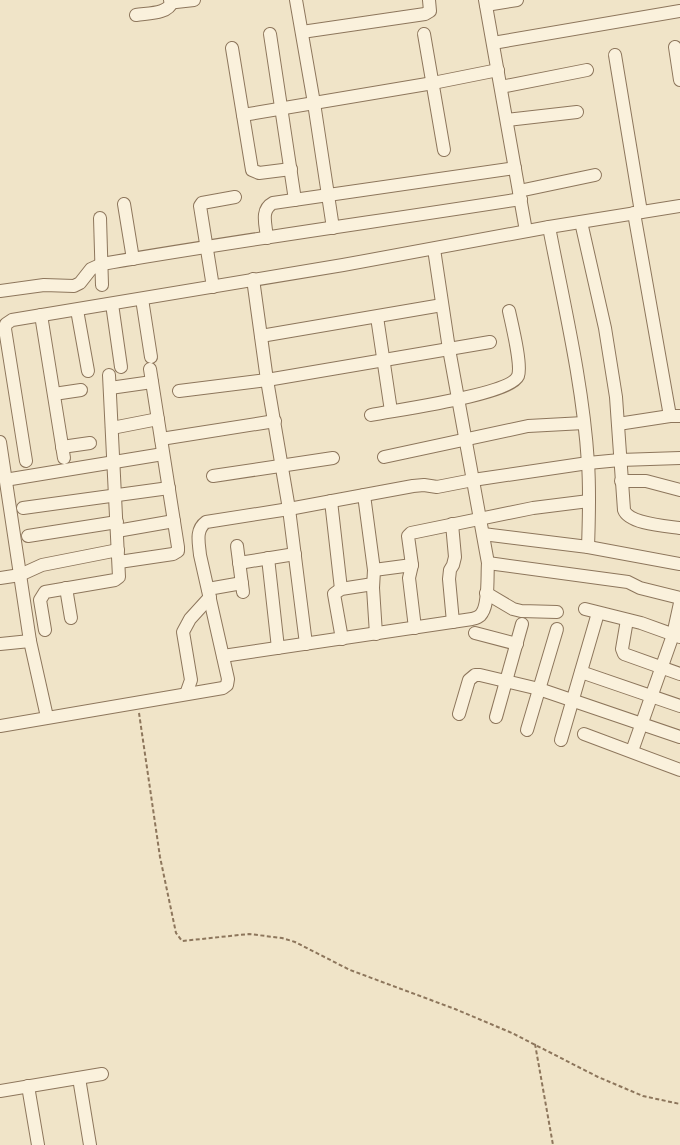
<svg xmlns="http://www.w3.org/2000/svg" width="680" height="1145" viewBox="0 0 680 1145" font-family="'Libre Baskerville',serif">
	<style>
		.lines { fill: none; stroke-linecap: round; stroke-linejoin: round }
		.minor-casing { stroke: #8d765c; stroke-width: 14 }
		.path { stroke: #8d765c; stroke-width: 2; stroke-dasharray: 4 2.5; stroke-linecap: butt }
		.minor { stroke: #faf1dc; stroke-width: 12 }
	</style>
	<rect width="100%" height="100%" fill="#f0e4c8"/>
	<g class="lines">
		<g class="minor-casing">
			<g id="minor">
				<path d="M170 0 176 2 194 0"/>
				<path d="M296 0 314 103 333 228"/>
				<path d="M485 0 526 231"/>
				<path d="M486 5 517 0"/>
				<path d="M136 15C148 13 168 14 172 2"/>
				<path d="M302 32 425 14 430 11 429 0"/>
				<path d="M270 34 295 200"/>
				<path d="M424 34 444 150"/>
				<path d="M493 43 680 11"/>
				<path d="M675 47 680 80"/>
				<path d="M232 48 252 170 259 173 291 169"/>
				<path d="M615 55 641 212"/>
				<path d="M501 87 587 70"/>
				<path d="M243 115 433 83 498 70"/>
				<path d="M507 120 577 112"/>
				<path d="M519 191 595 175"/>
				<path d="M124 204 133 259"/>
				<path d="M634 213 670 416"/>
				<path d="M100 218 102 285"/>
				<path d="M581 222 605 328 616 397 624 510C629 524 666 526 680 528"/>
				<path d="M549 227C564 305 583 384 588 463 590 491 589 519 588 547"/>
				<path d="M267 238C266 225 260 210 273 203L515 168"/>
				<path d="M253 279 267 380 289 509 306 644"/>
				<path d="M213 287 200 206 202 203 235 197"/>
				<path d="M0 291 44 285 74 286 80 283 91 269 102 264C241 240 381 221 521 199"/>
				<path d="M142 299 151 357"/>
				<path d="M112 304 121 367"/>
				<path d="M77 310 88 371"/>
				<path d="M41 315 64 458"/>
				<path d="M377 317 391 411"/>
				<path d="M261 336 442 305"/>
				<path d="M110 388 152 382"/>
				<path d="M179 391 267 380 490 342"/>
				<path d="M54 394 81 390"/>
				<path d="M371 415C395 410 510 395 518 376 522 365 512 325 509 311"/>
				<path d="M618 424 670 416H680"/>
				<path d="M112 428 158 419"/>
				<path d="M161 439 275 421"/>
				<path d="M0 442 30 641 47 717"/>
				<path d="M62 447 90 443"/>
				<path d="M384 457 528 426 584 423"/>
				<path d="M26 461 5 329 6 324 12 320 343 265 549 227 680 206"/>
				<path d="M213 476 333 458"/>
				<path d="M11 479 163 454"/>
				<path d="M621 481H646L680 490"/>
				<path d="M364 495 374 570 373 588 376 634"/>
				<path d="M331 501 341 589"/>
				<path d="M23 508 169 488"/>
				<path d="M452 524 455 557 453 565 450 570 449 579 453 622"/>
				<path d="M117 531 174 521"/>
				<path d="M483 534 588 547 680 564"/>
				<path d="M28 536 117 522"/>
				<path d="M237 546 243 592"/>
				<path d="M268 558 278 648"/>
				<path d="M119 562 173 554 178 551V547L150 369"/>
				<path d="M239 563 295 554"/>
				<path d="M488 563 628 582 640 588 680 598"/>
				<path d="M374 570 412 565"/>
				<path d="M0 578 20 575 42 565 118 550"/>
				<path d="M66 588 71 618"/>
				<path d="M208 589 242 583"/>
				<path d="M486 593 513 609 521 611 557 612"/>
				<path d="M585 609 641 623 680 637"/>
				<path d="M627 620 622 649 624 654 680 674"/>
				<path d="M415 628 409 578 412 565 408 536 411 533 533 508 589 501"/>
				<path d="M45 630 40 600 45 592 115 580 119 577 109 375"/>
				<path d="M475 633 517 644"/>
				<path d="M342 639 334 594 341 589 373 584"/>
				<path d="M0 644 30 641"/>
				<path d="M223 656 472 619C476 618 480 617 482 613 489 603 487 576 488 563L449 349 434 249"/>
				<path d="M581 672 680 706"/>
				<path d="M186 694 191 680 183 632 190 619 210 597"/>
				<path d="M459 714 469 680 475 675H480L539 689 680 737"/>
				<path d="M496 717 522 624"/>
				<path d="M0 726 223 688 227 685 228 679 200 555C199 543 195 530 206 522L289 509 413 486 424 485 437 487 473 480 588 463 620 460 680 458"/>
				<path d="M527 730 557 629"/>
				<path d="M584 734 680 770"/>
				<path d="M561 740 598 613"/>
				<path d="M632 751 673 635 680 603"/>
				<path d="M79 1078 90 1145"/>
				<path d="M28 1086 38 1145"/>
				<path d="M0 1091 102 1074"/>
			</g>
		</g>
		<g class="path">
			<path d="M139 713 160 857 176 933 182 941 249 934 282 938 295 942 350 970 455 1009 512 1033 598 1077 643 1096 680 1104"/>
			<path d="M535 1044 553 1145"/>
		</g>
		<use href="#minor" class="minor"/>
	</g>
</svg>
